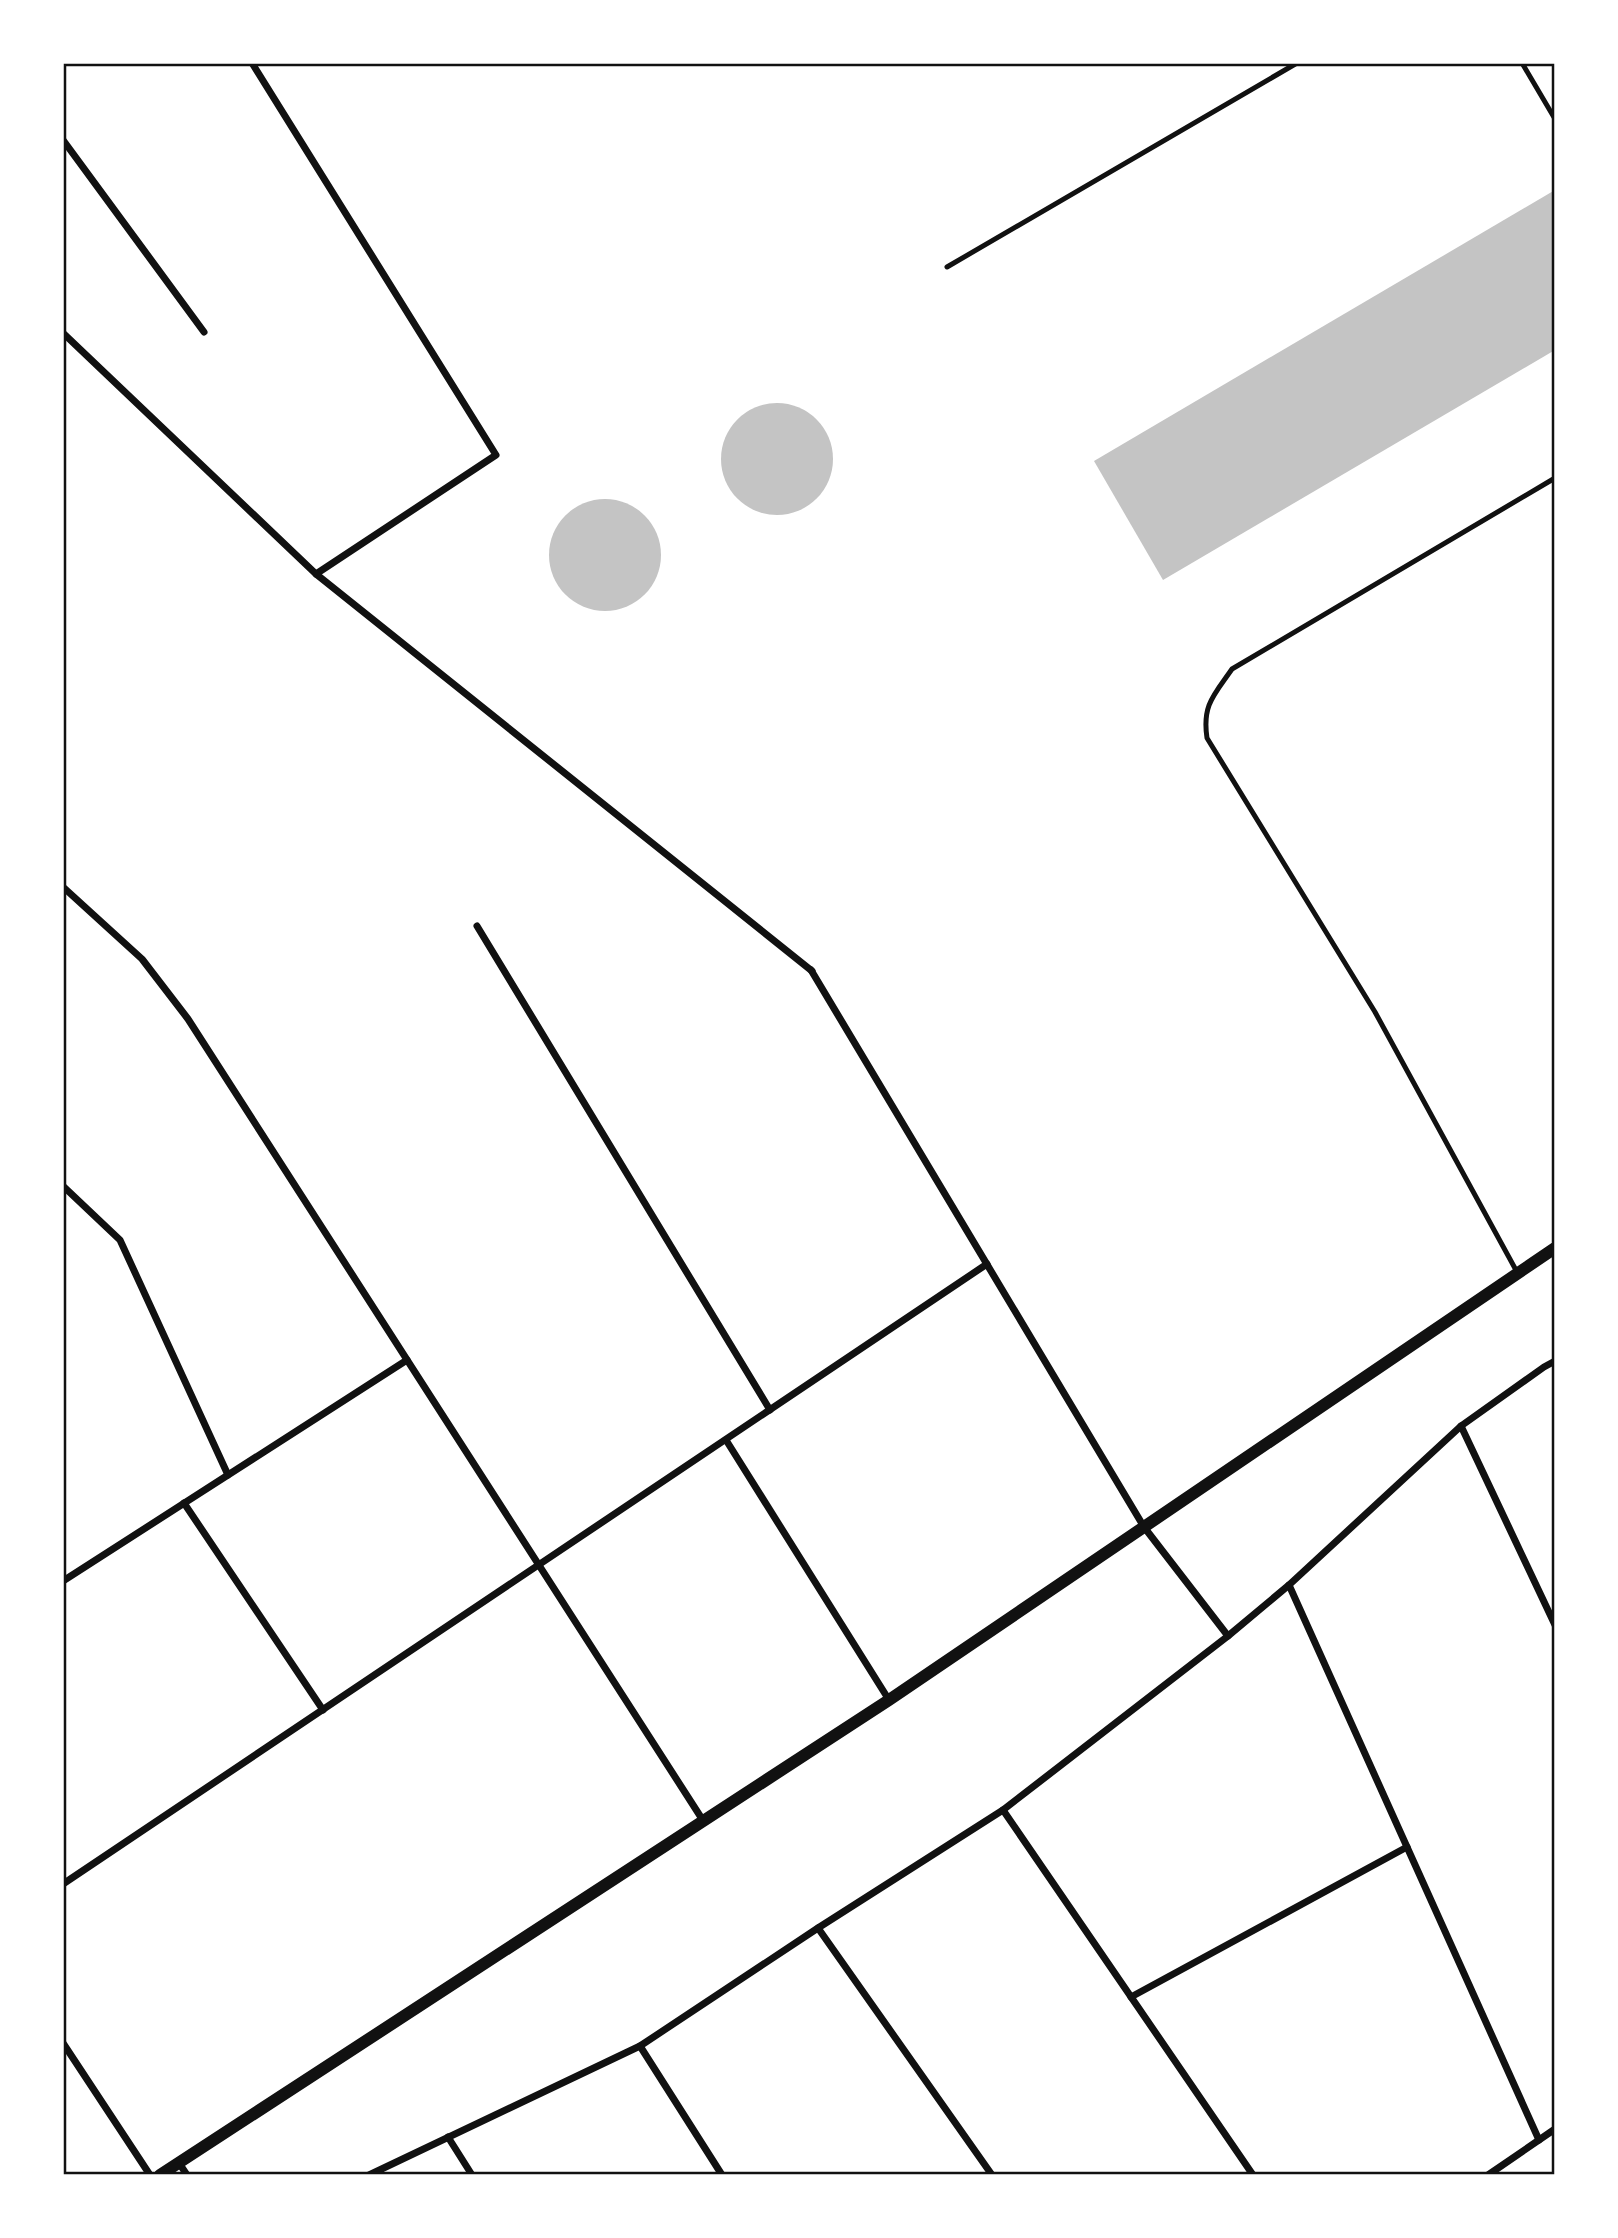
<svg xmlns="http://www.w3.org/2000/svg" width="1618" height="2238" viewBox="0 0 1618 2238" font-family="Raleway,sans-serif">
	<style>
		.building { fill: #c4c4c4 }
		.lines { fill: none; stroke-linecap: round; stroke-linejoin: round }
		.service { stroke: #111; stroke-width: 5 }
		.minor { stroke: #111; stroke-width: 7 }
		.tertiary { stroke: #111; stroke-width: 12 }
		.neatline { fill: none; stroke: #111; stroke-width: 2.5 }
	</style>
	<rect width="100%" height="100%" fill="#fff"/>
	<g class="building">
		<path d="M1555 190V350L1163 580 1094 461Z"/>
		<circle cx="777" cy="459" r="56"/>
		<circle cx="605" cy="555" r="56"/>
	</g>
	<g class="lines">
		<g class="service">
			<path d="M1522 63 1555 119"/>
			<path d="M947 267 1297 63"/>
			<path d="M1517 1272 1375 1012 1207 738C1202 705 1214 695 1232 669L1555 478"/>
		</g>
		<g class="minor">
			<path d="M252 63 496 455 316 574"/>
			<path d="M63 140 204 332"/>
			<path d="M63 333 316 574 812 971"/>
			<path d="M63 887 142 959 188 1019 704 1822"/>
			<path d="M477 926 770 1410"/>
			<path d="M811 970 1144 1527 1228 1636"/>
			<path d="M63 1186 120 1240 228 1475"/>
			<path d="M1461 1426 1555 1625"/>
			<path d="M726 1440 889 1700"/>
			<path d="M184 1503 323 1710"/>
			<path d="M63 1581 407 1360"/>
			<path d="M1289 1585 1539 2140"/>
			<path d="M1003 1810 1253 2175"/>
			<path d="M63 1884 987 1264"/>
			<path d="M818 1928 992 2175"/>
			<path d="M1131 1997 1407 1847"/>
			<path d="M63 2043 150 2175"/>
			<path d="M640 2046 722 2175"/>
			<path d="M448 2137 472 2175"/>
			<path d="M179 2163 187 2175"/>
			<path d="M369 2175 640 2046 818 1928 1003 1810 1228 1636 1289 1585 1461 1426 1544 1367 1555 1361"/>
			<path d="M1488 2175 1555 2129"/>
		</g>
		<path class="tertiary" d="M160 2175 889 1700 1555 1248"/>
	</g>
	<rect width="1618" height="2238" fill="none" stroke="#ffffff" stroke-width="130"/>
	<rect x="65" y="65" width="1488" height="2108" class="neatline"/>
</svg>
